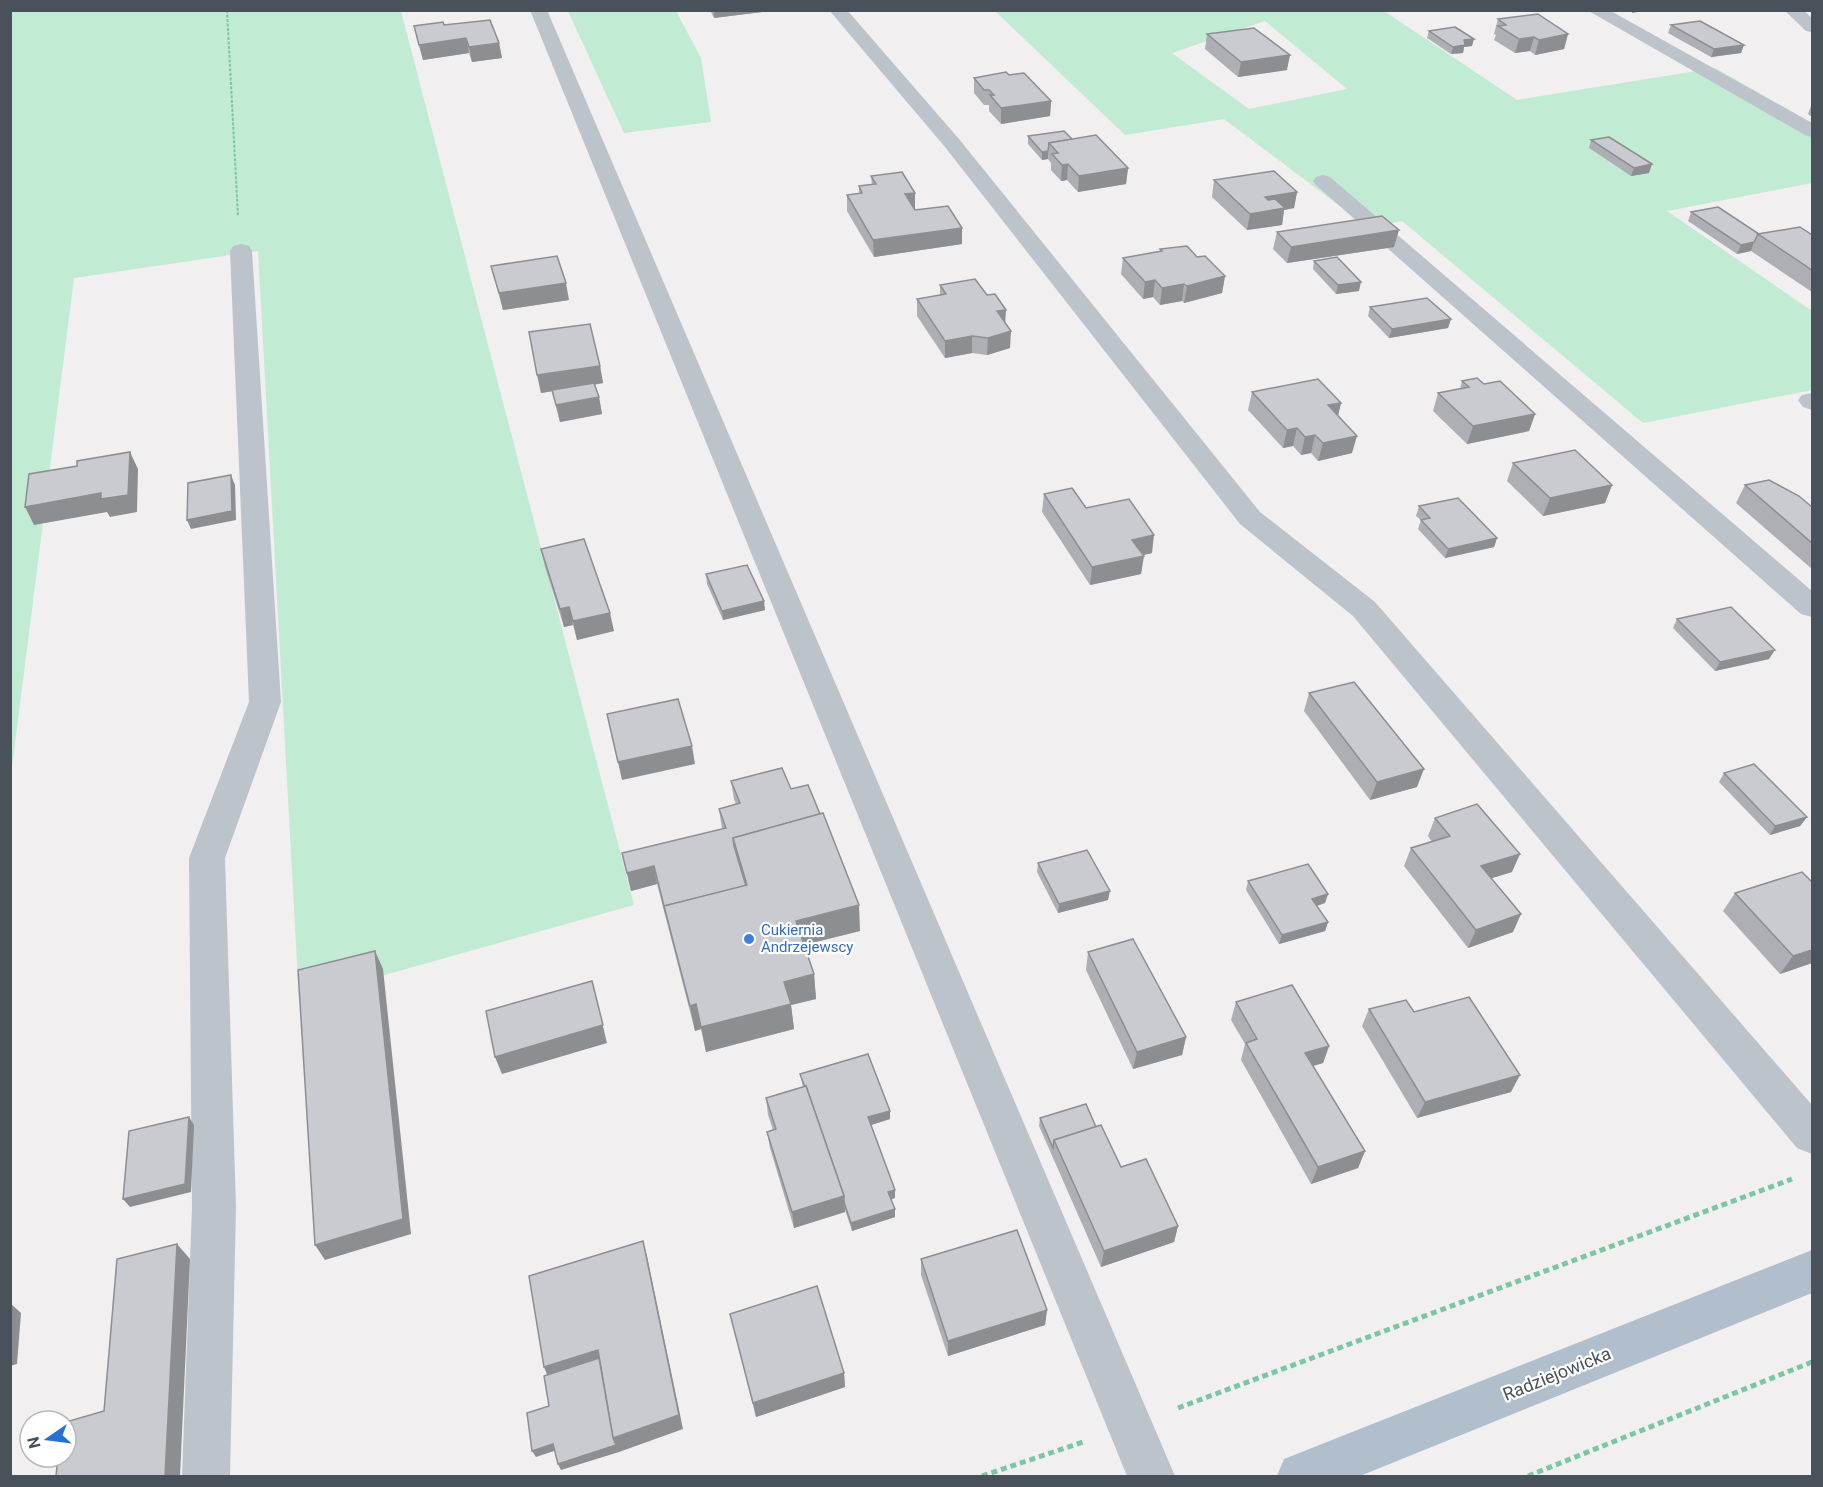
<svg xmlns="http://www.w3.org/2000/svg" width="1823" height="1487" viewBox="0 0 1823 1487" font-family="Roboto,sans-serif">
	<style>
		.green { fill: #c1ebd2; fill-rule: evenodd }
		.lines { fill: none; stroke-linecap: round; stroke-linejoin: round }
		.path-far1 { stroke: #7cc7a3; stroke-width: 2; stroke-dasharray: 3 1.5; stroke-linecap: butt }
		.path { stroke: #7cc7a3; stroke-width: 5; stroke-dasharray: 6 4; stroke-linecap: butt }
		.minor { fill: #bcc3cb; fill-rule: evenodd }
		.major { fill: #b1becc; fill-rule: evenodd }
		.wall { fill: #adafb4 }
		.shaded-wall { fill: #8d8e92 }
		.building { fill: #c9cbd1; stroke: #8d8e92; stroke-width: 1.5 }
		.shop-dot { fill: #3f7fe0; stroke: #fff; stroke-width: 2 }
		.labels { text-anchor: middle; stroke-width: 4.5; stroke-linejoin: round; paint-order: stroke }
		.shop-label { font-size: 15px; fill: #366cbe; stroke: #fff; text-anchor: start }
		.near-street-label { font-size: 18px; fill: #49525b; stroke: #fff }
	</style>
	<rect width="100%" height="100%" fill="#f1efef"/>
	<g class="green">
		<path d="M11 11H401L634 905 299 999 258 251 74 278 11 775Z"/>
		<path d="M568 11H676L701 58 711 122 624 133Z"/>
		<path d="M995 11H1384L1517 100 1715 68 1812 123V183L1667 211 1812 311V390L1643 423 1402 221 1369 228 1224 119 1125 135ZM1265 21 1347 89 1249 109 1172 53Z"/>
	</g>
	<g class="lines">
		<path class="path-far1" d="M227 10 238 216"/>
		<g class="path">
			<path d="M1178 1408 1792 1179"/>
			<path d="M982 1476 1083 1442"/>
			<path d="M1528 1476 1812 1362"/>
		</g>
		<g class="minor">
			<path d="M530 10H547L1175 1476H1127Z"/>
			<path d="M829 10H847L959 139 1260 512 1375 602 1812 1105V1154L1797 1148 1353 616 1240 524 945 147Z"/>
			<path d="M1587 10H1609L1812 123V137L1805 135Z"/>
			<path d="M1784 10H1803L1812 18V32L1806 31Z"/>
			<path d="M1323 175 1330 177 1812 591V617L1801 614 1316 185 1313 181 1316 177Z"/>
			<path d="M241 244 249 246 252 251 281 702 225 858 236 1207 230 1476H182L192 1207 189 858 249 702 230 251 233 246Z"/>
			<path d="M1812 393V410L1803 407 1798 400 1802 395Z"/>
		</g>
		<path class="major" d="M1812 1250V1293L1360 1476H1277L1284 1459Z"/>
	</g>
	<g class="wall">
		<path d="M710 10H762V12L714 18Z"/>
		<path d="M1498 19 1568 34 1564 49 1535 55 1530 51 1515 53 1494 40 1496 35 1494 34Z"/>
		<path d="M445 25 499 43 502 58 472 62 469 53 423 60 414 26Z"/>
		<path d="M1671 25 1741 53 1711 57 1668 33Z"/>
		<path d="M1429 31 1472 46 1464 47 1463 53 1451 54 1427 38Z"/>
		<path d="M1207 34 1287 70 1238 77 1205 49Z"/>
		<path d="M1009 75 1051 101 1050 116 1001 124 989 111V105H984L974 93V78Z"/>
		<path d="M1812 103V117L1808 114Z"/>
		<path d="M1028 136 1072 139 1128 168 1126 184 1078 192 1067 180 1061 181 1051 170V163L1048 159 1042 160 1028 144Z"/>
		<path d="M1591 140 1649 173 1631 176 1589 148Z"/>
		<path d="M871 176 915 193V210L962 228V244L874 257 847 211V195L859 193V186L872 185Z"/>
		<path d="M1214 180 1297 192 1294 208 1284 210 1282 225 1247 230 1212 197Z"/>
		<path d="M1691 212 1759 234 1812 235V292L1751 251 1737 254 1688 221Z"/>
		<path d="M1277 232 1394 247 1287 263 1273 249Z"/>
		<path d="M1160 249 1197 257 1225 276 1222 293 1184 303 1182 301 1160 305 1153 297 1143 299 1121 274 1123 258 1159 251Z"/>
		<path d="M1314 261 1359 291 1336 294 1313 269Z"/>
		<path d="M491 266 569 300 503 310Z"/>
		<path d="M940 285 1010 348 987 355 972 353 945 358 917 316V299L940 295Z"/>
		<path d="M1370 307 1451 319 1448 328 1389 338 1368 316Z"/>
		<path d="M600 366 603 383 594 385 599 397 602 414 560 422 552 391 541 393Z"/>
		<path d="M1462 381 1484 384 1535 414 1529 431 1467 444 1433 411 1438 393 1460 389Z"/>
		<path d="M1252 392 1341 403 1338 416 1352 453 1318 461 1311 453 1301 455 1293 446 1283 448 1248 410Z"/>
		<path d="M1513 463 1612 485 1605 503 1543 516 1507 481Z"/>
		<path d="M1745 485 1812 507V569L1736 503Z"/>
		<path d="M1044 494 1086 508 1152 553 1143 555 1141 574 1090 585 1042 512Z"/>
		<path d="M1419 506 1497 538 1494 547 1445 558 1418 529 1421 520 1416 516Z"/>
		<path d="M541 549 614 631 577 640 573 625 564 627 545 567Z"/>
		<path d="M706 574 765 610 723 620 707 584Z"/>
		<path d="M1677 619 1769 659 1715 671 1673 628Z"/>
		<path d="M1309 693 1417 787 1370 800 1304 711Z"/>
		<path d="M1724 773 1807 817 1800 826 1770 835 1719 782Z"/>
		<path d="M731 781 791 789 860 931 804 945 814 974 816 999 791 1005 794 1029 706 1052 701 1029 695 1031 657 884 631 891 622 853 722 829 719 809 736 804 734 799Z"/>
		<path d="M1435 818 1512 872 1491 878 1513 932 1468 948 1404 866 1411 848 1432 842 1428 836Z"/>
		<path d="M1038 863 1108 900 1058 913 1037 872Z"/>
		<path d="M1248 881 1328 894 1325 903 1317 906 1328 922 1325 931 1279 944 1246 890Z"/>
		<path d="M1735 893 1812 963 1780 974 1723 911Z"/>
		<path d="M1088 952 1186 1037 1182 1055 1133 1069 1086 970Z"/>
		<path d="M1236 1002 1329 1046 1323 1063 1313 1066 1365 1151 1358 1168 1311 1184 1241 1060 1245 1044 1231 1020Z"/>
		<path d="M1369 1009 1414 1012 1511 1092 1417 1118 1362 1026Z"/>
		<path d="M800 1074 890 1111V1119L871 1125 895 1198 891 1199 895 1217 852 1231 845 1210V1212L794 1228 770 1148 767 1132 773 1130 768 1115 766 1098 803 1087Z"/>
		<path d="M1040 1118 1121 1167 1178 1226 1174 1242 1101 1267 1039 1126Z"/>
		<path d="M921 1259 1047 1310 1045 1325 948 1356 921 1275Z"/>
		<path d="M730 1314 844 1373 845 1387 756 1417Z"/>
	</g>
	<g class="shaded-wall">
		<path d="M714 10H762V12L714 18Z"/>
		<path d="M1633 10H1649L1632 13Z"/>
		<path d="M1568 34 1564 49 1535 55 1539 40Z"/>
		<path d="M1534 37 1530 51 1515 53 1519 39Z"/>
		<path d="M466 38 469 53 423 60 419 45Z"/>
		<path d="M1474 39 1472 46 1464 47 1463 53 1451 54 1453 47 1464 40Z"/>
		<path d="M499 43 502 58 472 62 469 47Z"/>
		<path d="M1744 45 1741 53 1711 57 1714 49Z"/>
		<path d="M1290 55 1287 70 1238 77 1241 62Z"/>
		<path d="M1051 101 1050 116 1001 124V108Z"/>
		<path d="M1048 151V159L1042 160V152Z"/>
		<path d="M1068 164 1067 180 1061 181 1062 165Z"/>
		<path d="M1652 164 1649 173 1631 176 1634 168Z"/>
		<path d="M1128 168 1126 184 1078 192 1079 176Z"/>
		<path d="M1297 192 1294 208 1284 210 1282 225 1247 230 1250 214 1265 197Z"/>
		<path d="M915 193V209L905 194Z"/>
		<path d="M962 228V244L874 257 873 240Z"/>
		<path d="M1399 230 1394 247 1287 263 1291 247Z"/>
		<path d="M1754 242 1751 251 1737 254 1741 245Z"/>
		<path d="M1225 276 1222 293 1184 303 1187 286Z"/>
		<path d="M1155 280 1153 297 1143 299 1145 282Z"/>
		<path d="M1361 282 1359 291 1336 294 1338 285Z"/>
		<path d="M566 283 569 300 503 310 499 293Z"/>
		<path d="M1184 284 1182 301 1160 305 1162 288Z"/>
		<path d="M1006 310 1005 327 997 311Z"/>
		<path d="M1451 319 1448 328 1389 338 1392 329Z"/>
		<path d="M1011 331 1010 348 987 355 988 338Z"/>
		<path d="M972 336V353L945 358V341Z"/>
		<path d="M600 366 603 383 541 393 537 375Z"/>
		<path d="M599 397 602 414 560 422 556 405Z"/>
		<path d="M1341 403 1337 420 1328 405Z"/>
		<path d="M1535 414 1529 431 1467 444 1473 426Z"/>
		<path d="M1297 428 1293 446 1283 448 1287 430Z"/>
		<path d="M1315 435 1311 453 1301 455 1305 437Z"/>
		<path d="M1357 436 1352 453 1318 461 1323 443Z"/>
		<path d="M130 452 138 469 137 512 110 517 107 512 34 525 25 507Z"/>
		<path d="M231 475 235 485 236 520 191 529 187 520Z"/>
		<path d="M1612 485 1605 503 1543 516 1550 498Z"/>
		<path d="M1154 535 1152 553 1130 558 1132 540Z"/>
		<path d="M1497 538 1494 547 1445 558 1448 549Z"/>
		<path d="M1144 556 1141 574 1090 585 1092 567Z"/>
		<path d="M764 601 765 610 723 620 722 611Z"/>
		<path d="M569 607 573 625 564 627 560 609Z"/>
		<path d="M610 613 614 631 577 640 573 621Z"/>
		<path d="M1775 650 1769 659 1715 671 1720 662Z"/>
		<path d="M692 746 695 764 622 780 618 762Z"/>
		<path d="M1424 769 1417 787 1370 800 1377 782Z"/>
		<path d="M1807 817 1800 826 1770 835 1775 826Z"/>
		<path d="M1520 854 1512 872 1473 884 1481 866Z"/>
		<path d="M654 866 657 884 631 891 627 873Z"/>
		<path d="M1110 891 1108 900 1058 913 1059 904Z"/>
		<path d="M1328 894 1325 903 1309 908 1312 899Z"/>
		<path d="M859 905 860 931 799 946 796 921Z"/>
		<path d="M1521 914 1513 932 1468 948 1476 930Z"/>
		<path d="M1328 922 1325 931 1279 944 1282 935Z"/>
		<path d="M1812 950V963L1780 974 1793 956Z"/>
		<path d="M375 951 383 969 411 1234 325 1260 315 1245Z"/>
		<path d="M814 974 816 999 791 1005 794 1029 706 1052 701 1027 784 982Z"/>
		<path d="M592 981 607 1043 502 1074 495 1057Z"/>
		<path d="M696 1004 701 1029 695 1031 690 1006Z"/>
		<path d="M1186 1037 1182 1055 1133 1069 1137 1052Z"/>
		<path d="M1329 1046 1323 1063 1299 1070 1305 1053Z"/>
		<path d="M1520 1075 1511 1092 1417 1118 1425 1102Z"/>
		<path d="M890 1111V1119L868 1126V1117Z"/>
		<path d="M189 1117 194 1125 191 1192 130 1207 123 1199Z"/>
		<path d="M1365 1151 1358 1168 1311 1184 1318 1167Z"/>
		<path d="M895 1190V1198L889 1200 888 1192Z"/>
		<path d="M844 1196 845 1212 794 1228 792 1212Z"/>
		<path d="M895 1209V1217L852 1231 851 1223Z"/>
		<path d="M1178 1226 1174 1242 1101 1267 1104 1251Z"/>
		<path d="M643 1241 647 1256 683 1429 619 1452 561 1470 558 1464 550 1382 544 1367 598 1350Z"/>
		<path d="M177 1244 190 1259 180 1476H165Z"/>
		<path d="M10 1303 21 1313 17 1364 10 1366Z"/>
		<path d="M1047 1310 1045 1325 948 1356V1341Z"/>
		<path d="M844 1373 845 1387 756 1417 753 1403Z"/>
		<path d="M553 1444 557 1450 536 1457 532 1451Z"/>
	</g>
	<g class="building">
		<path d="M1538 14 1568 34 1539 40 1534 37 1519 39 1498 26 1506 25 1498 19Z"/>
		<path d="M490 20 499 43 469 47 466 38 419 45 414 26 443 22 444 25Z"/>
		<path d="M1700 21 1744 45 1714 49 1671 25Z"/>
		<path d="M1455 27 1474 39 1464 40 1465 45 1453 47 1429 31Z"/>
		<path d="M1254 28 1290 55 1241 62 1207 34Z"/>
		<path d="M1006 72 1009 75 1024 73 1051 101 1001 108 990 95H994L989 90H984L974 78Z"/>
		<path d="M1064 131 1072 139 1049 143 1048 151 1042 152 1028 136Z"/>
		<path d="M1096 135 1128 168 1079 176 1068 164 1062 165 1052 154 1058 153 1049 143Z"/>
		<path d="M1609 137 1652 164 1634 168 1591 140Z"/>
		<path d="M1274 171 1297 192 1265 197 1268 200 1275 199 1285 208 1250 214 1214 180Z"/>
		<path d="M902 172 915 193 905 194 915 210 948 206 962 228 873 240 847 195 862 193 859 186 876 184 871 176Z"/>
		<path d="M1718 207 1759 234H1758L1754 242 1741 245 1691 212Z"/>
		<path d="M1382 216 1399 230 1291 247 1277 232Z"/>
		<path d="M1800 227 1812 235V270L1758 234Z"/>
		<path d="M1187 246 1197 257 1205 256 1225 276 1187 286 1184 284 1162 288 1155 280 1145 282 1123 258 1162 251 1160 249Z"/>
		<path d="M557 256 566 283 499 293 491 266Z"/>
		<path d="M1337 257 1361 282 1338 285 1314 261Z"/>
		<path d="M975 279 987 295 995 294 1006 310 997 311 1011 331 988 338 972 336 945 341 917 299 946 294 940 285Z"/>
		<path d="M1427 298 1451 319 1392 329 1370 307Z"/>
		<path d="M590 324 600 366 537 375 529 332Z"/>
		<path d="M1477 378 1484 384 1500 381 1535 414 1473 426 1438 393 1469 387 1462 381Z"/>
		<path d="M1318 379 1341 403 1328 405 1357 436 1323 443 1315 435 1305 437 1297 428 1287 430 1252 392Z"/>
		<path d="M594 383 599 397 556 405 552 390Z"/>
		<path d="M1575 450 1612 485 1550 498 1513 463Z"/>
		<path d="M130 452 128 495 101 499V493L25 507 29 474 77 466V461Z"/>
		<path d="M231 475 232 511 187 520 188 483Z"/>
		<path d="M1769 480 1799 496 1812 507V543L1745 485Z"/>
		<path d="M1072 488 1086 508 1129 499 1154 535 1132 540 1144 556 1092 567 1044 494Z"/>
		<path d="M1458 498 1497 538 1448 549 1421 520 1430 518 1419 506Z"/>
		<path d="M584 539 610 613 573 621 569 607 560 609 541 549Z"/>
		<path d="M747 565 764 601 722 611 706 574Z"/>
		<path d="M1731 607 1775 650 1720 662 1677 619Z"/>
		<path d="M1354 682 1424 769 1377 782 1309 693Z"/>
		<path d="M678 699 692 746 618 762 607 714Z"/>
		<path d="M1754 764 1807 817 1775 826 1724 773Z"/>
		<path d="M782 768 791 789 808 785 820 814 733 838 734 846 746 886 664 906 666 914 654 866 627 873 622 853 726 828 719 809 740 803 731 781Z"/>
		<path d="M1477 804 1520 854 1481 866 1521 914 1476 930 1411 848 1450 836 1435 818Z"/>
		<path d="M823 813 859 905 796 921 814 974 784 982 791 1004 701 1027 696 1004 690 1006 664 906 747 885 733 838Z"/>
		<path d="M1087 850 1110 891 1059 904 1038 863Z"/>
		<path d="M1308 864 1328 894 1312 899 1328 922 1282 935 1248 881Z"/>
		<path d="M1802 872 1812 882V950L1793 956 1735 893Z"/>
		<path d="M1133 939 1186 1037 1137 1052 1088 952Z"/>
		<path d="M375 951 403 1219 315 1245 298 970Z"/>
		<path d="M592 981 603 1025 495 1057 486 1011Z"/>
		<path d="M1292 985 1329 1046 1305 1053 1365 1151 1318 1167 1246 1043 1257 1039 1236 1002Z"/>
		<path d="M1469 997 1520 1075 1425 1102 1369 1009 1406 1000 1414 1012Z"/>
		<path d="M868 1054 890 1111 868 1117 895 1190 888 1192 895 1209 851 1223 844 1202V1196L806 1086 805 1087 800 1074Z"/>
		<path d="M806 1086 844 1196 792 1212 767 1132 776 1129 766 1098Z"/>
		<path d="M1086 1104 1096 1127 1054 1140 1053 1148 1040 1118Z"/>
		<path d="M189 1117 185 1184 123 1199 129 1131Z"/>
		<path d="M1101 1125 1121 1167 1146 1159 1178 1226 1104 1251 1054 1140Z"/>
		<path d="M1017 1230 1047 1310 948 1341 921 1259Z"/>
		<path d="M643 1241 679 1415 613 1438 598 1350 544 1367 529 1276Z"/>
		<path d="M177 1244 165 1476H56L58 1457H66V1422L104 1411 117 1259Z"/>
		<path d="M817 1286 844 1373 753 1403 730 1314Z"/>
		<path d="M599 1358 613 1438 616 1445 558 1464 553 1444 532 1451 527 1413 549 1406 544 1376Z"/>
	</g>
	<circle class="shop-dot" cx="749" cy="939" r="6"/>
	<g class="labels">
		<g class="shop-label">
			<text x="761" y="935">Cukiernia<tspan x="761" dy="17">Andrzejewscy</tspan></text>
		</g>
		<g class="near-street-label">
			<text transform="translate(1557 1374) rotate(-22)" y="6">Radziejowicka</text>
		</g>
	</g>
	<rect width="1823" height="1487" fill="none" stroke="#49525b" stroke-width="24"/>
	<g transform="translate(48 1439) rotate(256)"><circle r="28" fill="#ffffff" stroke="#b6babd" stroke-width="1.5"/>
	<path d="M0-4.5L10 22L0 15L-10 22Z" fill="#2871d2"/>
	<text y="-9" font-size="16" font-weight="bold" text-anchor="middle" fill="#49525b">N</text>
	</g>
</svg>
